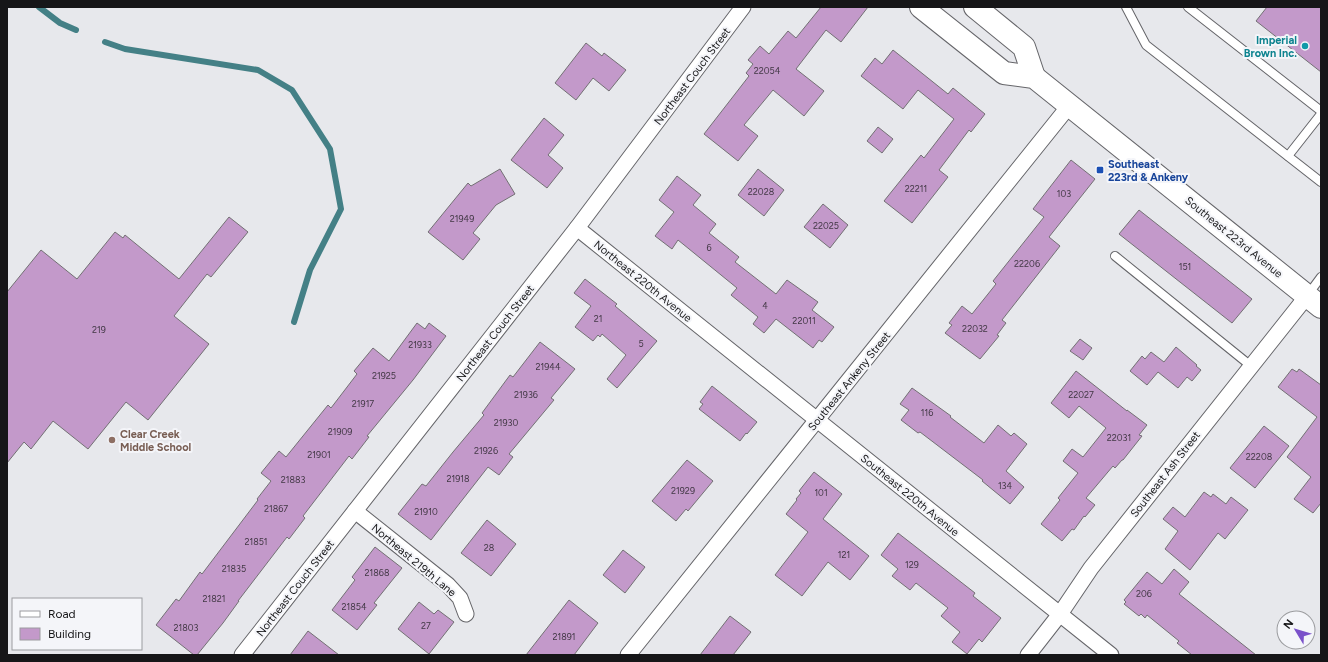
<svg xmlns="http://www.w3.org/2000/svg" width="1328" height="662" viewBox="0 0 1328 662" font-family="Figtree,sans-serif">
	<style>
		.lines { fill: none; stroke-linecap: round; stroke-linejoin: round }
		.stream { stroke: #448086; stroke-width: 6 }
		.building { fill: #c399ca; stroke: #737074 }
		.service-casing { stroke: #656569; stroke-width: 10 }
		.minor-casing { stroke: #656569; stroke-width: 17 }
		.primary-casing { stroke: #656569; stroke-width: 24 }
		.service { stroke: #fff; stroke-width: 8 }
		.minor { stroke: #fff; stroke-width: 15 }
		.primary { stroke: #fff; stroke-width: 22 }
		.culture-dot { fill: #0f9aa8; stroke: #f4f5f9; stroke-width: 1.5 }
		.transit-dot { fill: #1a4fb4; stroke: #f4f5f9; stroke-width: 1.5 }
		.education-dot { fill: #8d6e63; stroke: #f4f5f9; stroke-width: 1.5 }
		.labels { text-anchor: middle; stroke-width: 4; stroke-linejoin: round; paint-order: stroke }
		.number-label { font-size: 9px; fill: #413744 }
		.culture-label { font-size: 11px; font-weight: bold; fill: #0d838f; stroke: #f4f5f9; text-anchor: end }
		.street-label { font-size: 11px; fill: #161618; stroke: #f4f5f9 }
		.transit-label { font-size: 11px; font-weight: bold; fill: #164399; stroke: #f4f5f9; text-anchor: start }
		.education-label { font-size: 11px; font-weight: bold; fill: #785e54; stroke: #f4f5f9; text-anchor: start }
	</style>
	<rect width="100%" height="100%" fill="#e7e8ec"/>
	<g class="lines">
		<g class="stream">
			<path d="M39 7 60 23 76 30"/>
			<path d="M105 42 125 49 258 70 292 90 330 149 341 209 310 270 294 322"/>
		</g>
	</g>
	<g class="building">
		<path d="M821 7H868L841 42 826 30 796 69 824 91 804 116 773 90 744 125 758 136 738 161 704 134 749 76 746 73 753 64 748 60 760 46 769 54 788 31 796 38Z"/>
		<path d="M1267 7H1321V72L1256 21Z"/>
		<path d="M586 43 602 56 604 53 626 70 609 91 593 78 576 100 555 83Z"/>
		<path d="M893 50 948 94 953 88 985 114 971 132 969 130 939 170 948 177 912 223 884 201 921 155 924 158 954 119 918 90 903 109 861 76 875 58 882 64Z"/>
		<path d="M544 118 564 135 548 155 563 168 547 188 511 160Z"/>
		<path d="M878 127 893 139 882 153 867 141Z"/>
		<path d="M1071 160 1095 179 1049 237 1060 246 1002 320 1006 323 997 335 999 336 980 359 945 333 952 325 949 323 962 306 972 314 996 284 993 281 1044 217 1033 209Z"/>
		<path d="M500 169 515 194 496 205 473 233 480 239 463 260 428 232 468 183 471 186Z"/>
		<path d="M758 169 784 190 764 216 738 195Z"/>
		<path d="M677 176 701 195 693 205 716 224 709 233 739 257 735 262 776 294 787 280 818 302 812 310 834 327 822 342 819 340 813 348 776 319 764 333 753 324 758 317 731 295 737 288 678 240 672 249 655 236 674 212 659 200Z"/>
		<path d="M823 204 848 225 830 248 804 227Z"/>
		<path d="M1139 210 1252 299 1232 323 1119 234Z"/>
		<path d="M229 217 248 232 211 277 207 274 174 316 209 344 148 420 126 402 88 449 53 421 31 449 24 442 7 463V292L41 250 77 279 115 232 123 238 125 235 179 279Z"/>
		<path d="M585 279 617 304 615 306 657 341 617 388 607 379 626 355 602 334 600 337 598 335 593 341 575 327 591 306 574 293Z"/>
		<path d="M417 323 425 329 429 323 446 336 413 380 367 436 369 437 352 459 349 456 303 516 305 518 289 539 287 537 238 601H239L223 623 197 655H194L156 625 176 599 179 601 200 572 202 574 258 500 257 499 271 481 261 473 279 451 286 457 328 405 331 408 357 374 354 371 373 348 389 361Z"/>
		<path d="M1080 339 1092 348 1083 360 1070 351Z"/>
		<path d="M540 342 575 369 551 398 554 400 509 454 513 457 499 475 488 467 431 540 398 514 422 484 426 486 453 452 484 415 482 413 510 375 513 377Z"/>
		<path d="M1176 347 1197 365 1196 366 1201 370 1192 381 1187 377 1178 388 1158 372 1147 385 1130 371 1142 356 1145 359 1151 352 1164 362Z"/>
		<path d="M1292 369 1297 372 1299 369 1321 385V503L1313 513 1294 499 1311 477 1287 457 1317 417 1278 387Z"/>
		<path d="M1076 371 1127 411V410L1147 425 1139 435 1142 436 1123 460H1122L1115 468 1113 466 1086 498 1095 505 1085 517 1084 516 1074 530 1072 529 1062 541 1041 524 1060 500 1058 498 1078 473 1063 461 1072 449 1083 457 1106 428 1079 406 1069 418 1051 403Z"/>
		<path d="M712 386 757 422 747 434 746 433 740 441 699 409 703 404 700 402Z"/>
		<path d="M912 388 951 416 950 417 984 443 998 425 1011 436 1014 433 1027 444 1006 471 1024 487 1010 504 982 481 983 480 920 432 918 433 901 420 909 410 900 404Z"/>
		<path d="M1264 426 1289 446 1255 488 1230 468Z"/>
		<path d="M687 460 713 481 688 511 686 509 676 521 652 501Z"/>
		<path d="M814 472 842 494 823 519 869 556 850 580 828 562 802 596 775 575 808 532 786 514 797 500 796 499 801 493 799 491Z"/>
		<path d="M1204 492 1211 497 1213 494 1226 504 1231 497 1248 510 1225 539 1218 533 1190 570 1165 549 1178 531 1163 519 1173 507 1185 517Z"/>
		<path d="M487 520 516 544 491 576 461 553Z"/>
		<path d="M898 533 975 593 973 596 1001 618 982 642 979 639 967 654 952 642 960 632 941 616 948 608 916 583 910 590 892 576 898 569 881 555Z"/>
		<path d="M375 547 402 568 374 603 377 605 357 630 332 610 355 580 352 577Z"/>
		<path d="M623 550 645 567 625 593 603 575Z"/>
		<path d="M1174 569 1189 582 1179 594 1256 655H1192L1177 643 1179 641 1147 615 1145 618 1141 614 1139 616 1124 604 1126 602 1124 600 1147 572 1162 584Z"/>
		<path d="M569 600 598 623 574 655H526Z"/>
		<path d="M419 602 434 614 438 610 454 622 429 654 398 629Z"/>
		<path d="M730 616 751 632 733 655H700Z"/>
		<path d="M308 631 339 655H290Z"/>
	</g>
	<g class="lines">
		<g class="service-casing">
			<g id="service">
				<path d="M1126 7 1146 45 1321 182"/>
				<path d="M1188 7 1321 111"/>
				<path d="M1288 156 1321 114"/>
				<path d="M1115 256 1251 366"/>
				<path d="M1307 296 1321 277"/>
			</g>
		</g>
		<g class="minor-casing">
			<g id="minor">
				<path d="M577 228 1111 655"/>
				<path d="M355 511 448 585 460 598 466 614"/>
				<path d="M242 655 577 228 743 7"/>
				<path d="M628 655 1069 106"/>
				<path d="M1028 655 1060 614 1091 568 1307 296"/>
			</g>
		</g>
		<g class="primary-casing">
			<g id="primary">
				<path d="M921 7 1004 73 1034 77 1321 307"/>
				<path d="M975 7 1024 47 1034 77"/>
			</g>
		</g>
		<use href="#service" class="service"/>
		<use href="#minor" class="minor"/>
		<use href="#primary" class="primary"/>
	</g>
	<circle class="culture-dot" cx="1305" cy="46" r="4"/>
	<rect class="transit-dot" x="1096" y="166" width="8" height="8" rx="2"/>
	<circle class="education-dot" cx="112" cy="440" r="4"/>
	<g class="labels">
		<g class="number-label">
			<text x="767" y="74">22054</text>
			<text x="916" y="192">22211</text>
			<text x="761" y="195">22028</text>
			<text x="1064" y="197">103</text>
			<text x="462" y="222">21949</text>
			<text x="826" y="229">22025</text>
			<text x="709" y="251">6</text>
			<text x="1027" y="267">22206</text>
			<text x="1185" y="270">151</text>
			<text x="765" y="309">4</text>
			<text x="598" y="322">21</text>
			<text x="804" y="324">22011</text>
			<text x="975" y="332">22032</text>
			<text x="99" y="333">219</text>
			<text x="641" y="347">5</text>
			<text x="420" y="348">21933</text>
			<text x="548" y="370">21944</text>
			<text x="384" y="379">21925</text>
			<text x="526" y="398">21936</text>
			<text x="1081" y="398">22027</text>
			<text x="363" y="407">21917</text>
			<text x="927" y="416">116</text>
			<text x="506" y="426">21930</text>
			<text x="340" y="435">21909</text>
			<text x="1119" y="441">22031</text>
			<text x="486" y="454">21926</text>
			<text x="319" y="458">21901</text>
			<text x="1259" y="460">22208</text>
			<text x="458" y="482">21918</text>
			<text x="293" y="483">21883</text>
			<text x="1005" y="489">134</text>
			<text x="683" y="494">21929</text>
			<text x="821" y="496">101</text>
			<text x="276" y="512">21867</text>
			<text x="426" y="515">21910</text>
			<text x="256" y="545">21851</text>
			<text x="489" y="551">28</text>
			<text x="844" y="558">121</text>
			<text x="912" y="568">129</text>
			<text x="234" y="572">21835</text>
			<text x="377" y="576">21868</text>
			<text x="1144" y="597">206</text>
			<text x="214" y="602">21821</text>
			<text x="354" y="610">21854</text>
			<text x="426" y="629">27</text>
			<text x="186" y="631">21803</text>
			<text x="564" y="640">21891</text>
		</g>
		<g class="culture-label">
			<text x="1297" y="44">Imperial<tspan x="1297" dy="13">Brown Inc.</tspan></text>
		</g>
		<g class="street-label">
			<text transform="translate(692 76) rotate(-53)" y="4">Northeast Couch Street</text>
			<text transform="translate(1234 237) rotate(39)" y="4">Southeast 223rd Avenue</text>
			<text transform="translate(643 281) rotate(39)" y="4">Northeast 220th Avenue</text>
			<text transform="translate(495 333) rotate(-52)" y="4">Northeast Couch Street</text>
			<text transform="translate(849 381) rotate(-51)" y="4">Southeast Ankeny Street</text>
			<text transform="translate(1165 474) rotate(-52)" y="4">Southeast Ash Street</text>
			<text transform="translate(910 495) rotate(39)" y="4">Southeast 220th Avenue</text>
			<text transform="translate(414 560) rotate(40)" y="4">Northeast 219th Lane</text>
			<text transform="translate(295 588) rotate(-52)" y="4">Northeast Couch Street</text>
		</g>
		<g class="transit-label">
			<text x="1108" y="168">Southeast<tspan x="1108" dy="13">223rd &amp; Ankeny</tspan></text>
		</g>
		<g class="education-label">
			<text x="120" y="438">Clear Creek<tspan x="120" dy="13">Middle School</tspan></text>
		</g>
	</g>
	<rect width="1328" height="662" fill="none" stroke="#161618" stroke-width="16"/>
	<rect x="12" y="598" width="130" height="52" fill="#f4f5f9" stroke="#9b9c9f"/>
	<rect x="20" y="611" width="20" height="6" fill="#ffffff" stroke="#9b9c9f"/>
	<text x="48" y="618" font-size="12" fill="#161618">Road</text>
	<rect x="20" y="628" width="20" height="12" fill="#c399ca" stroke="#9b9c9f"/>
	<text x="48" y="638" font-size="12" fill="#161618">Building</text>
	<g transform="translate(1296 630) rotate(308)"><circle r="19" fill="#f4f5f9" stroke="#9b9c9f"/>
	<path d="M0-3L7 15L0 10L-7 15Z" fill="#7a51ca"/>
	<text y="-6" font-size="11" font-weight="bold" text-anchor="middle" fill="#161618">N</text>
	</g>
</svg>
